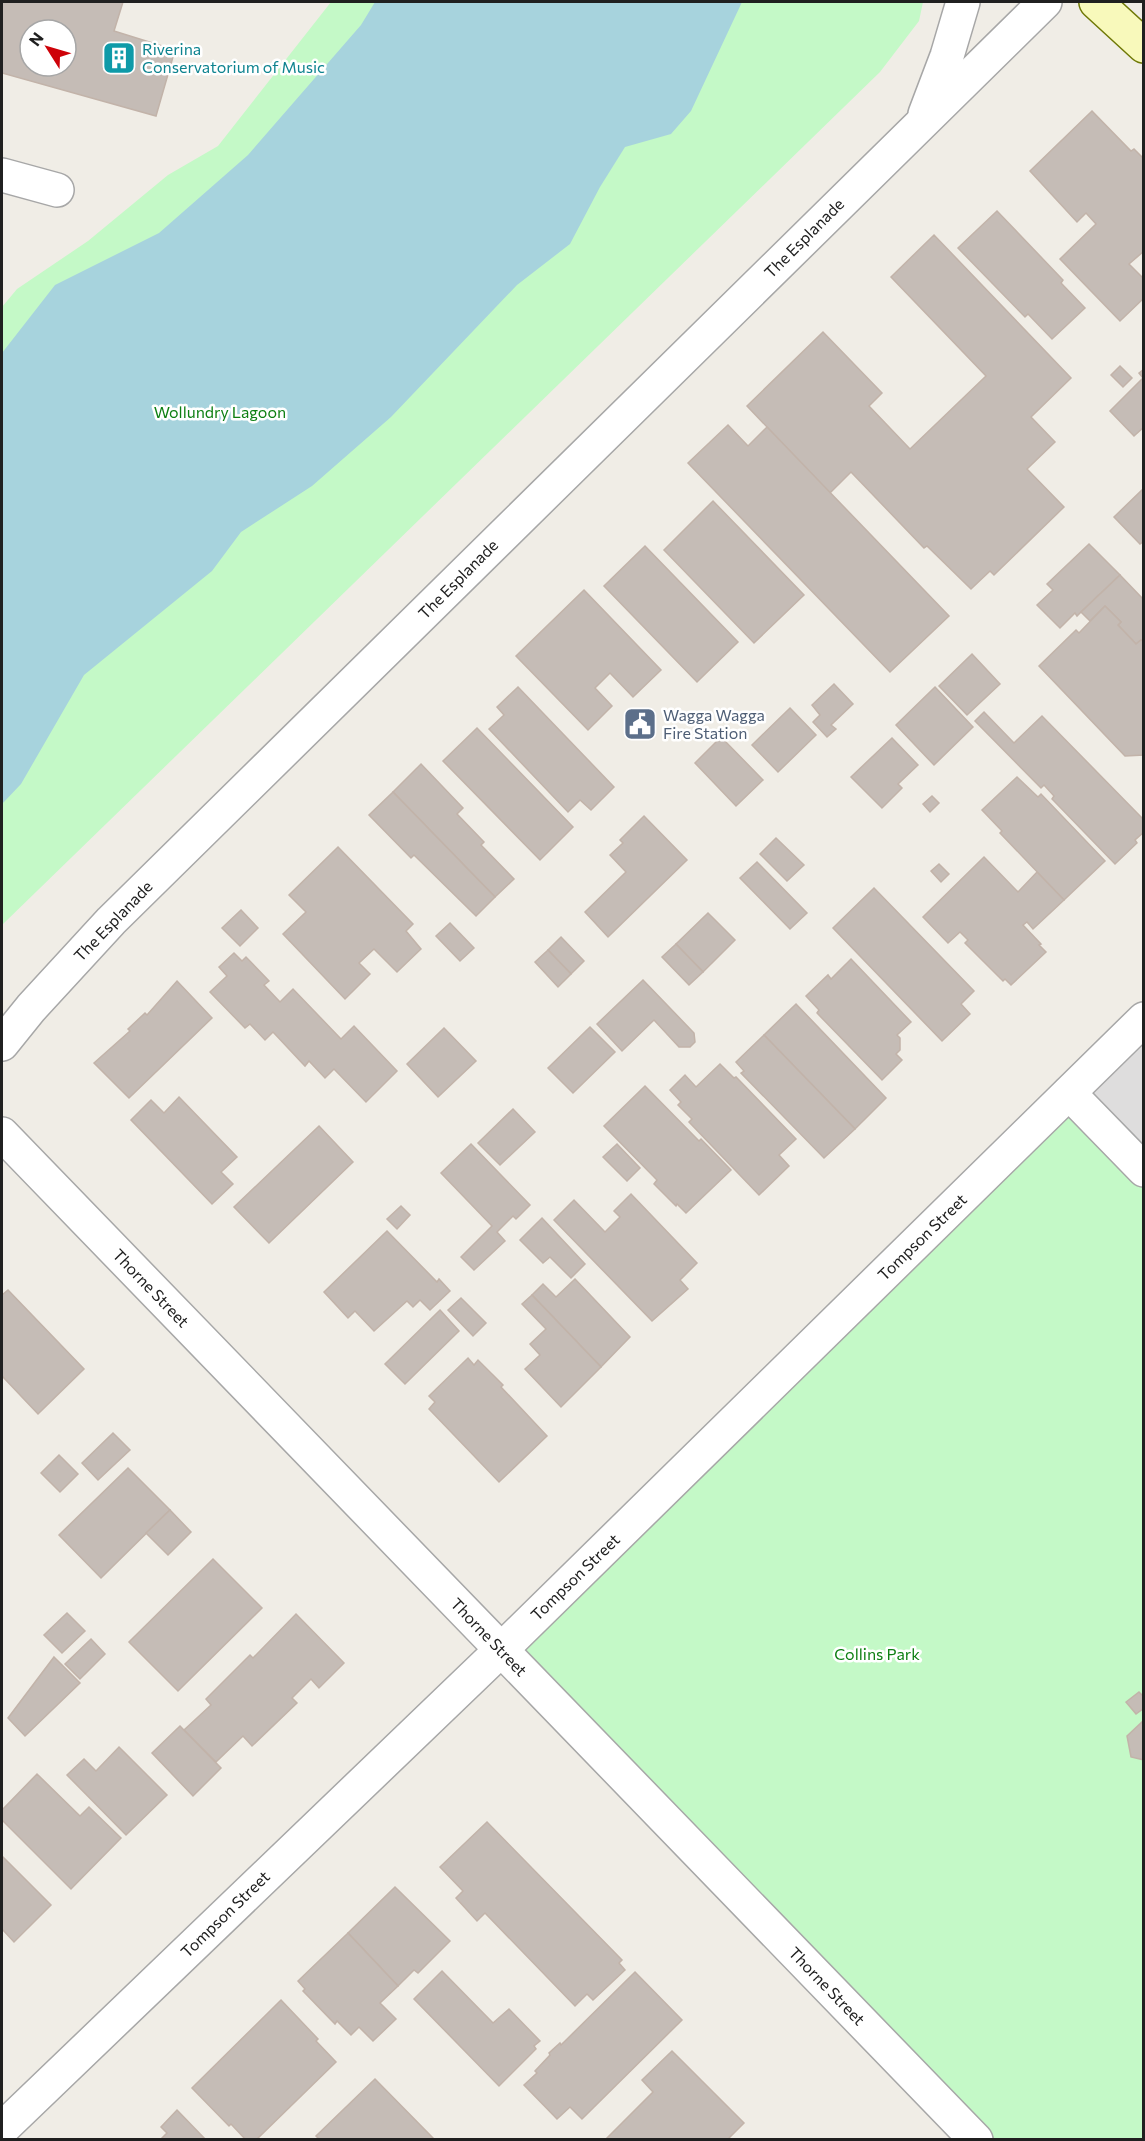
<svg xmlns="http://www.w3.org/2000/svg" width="1145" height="2141" viewBox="0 0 1145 2141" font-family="Commissioner,sans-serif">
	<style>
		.residential { fill: #dedddd }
		.park { fill: #c4f9c7 }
		.water { fill: #a7d3dd }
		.building { fill: #c5bcb6; stroke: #c2b3a9; stroke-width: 1.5; fill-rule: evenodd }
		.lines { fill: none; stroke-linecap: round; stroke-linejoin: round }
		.street-casing { stroke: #a7a7a7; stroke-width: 36 }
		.secondary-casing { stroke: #6f7806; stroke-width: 36 }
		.street { stroke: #fff; stroke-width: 33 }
		.secondary { stroke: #f8f9bb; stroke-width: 33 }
		.labels { text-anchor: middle; stroke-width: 5; stroke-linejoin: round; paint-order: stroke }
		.culture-label { font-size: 16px; fill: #0d838f; stroke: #fff; text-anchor: start }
		.street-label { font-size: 16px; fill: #202020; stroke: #fff }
		.park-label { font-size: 16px; fill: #0d7f12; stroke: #fff }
		.service-label { font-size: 16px; fill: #4e5e75; stroke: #fff; text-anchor: start }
	</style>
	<rect width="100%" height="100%" fill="#f0ede6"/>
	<path class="residential" d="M1143 1026V1159L1076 1092Z"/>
	<g class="park">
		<path d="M331 2H923L919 21 880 72 2 925V307L17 289 88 241 168 175 218 146Z"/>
		<path d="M1069 1093 1143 1170V2139H976L501 1650Z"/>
	</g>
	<path class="water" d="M375 2H742L691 111 671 134 625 147 600 187 570 244 517 285 391 417 312 486 241 532 212 571 84 675 21 784 2 804V353L55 285 159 233 248 155 361 25Z"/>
	<g class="building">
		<path d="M2 2H123L114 31 175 50 156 116 2 73ZM30 30H66V66H30Z"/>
		<path d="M1092 111 1131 151 1134 149 1144 159V251L1129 264 1144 279V298L1120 321 1060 259 1096 224 1086 213 1077 222 1030 171Z"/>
		<path d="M997 211 1063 280 1061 283 1085 308 1052 339 1028 314 1025 317 958 248Z"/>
		<path d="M934 235 1071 378 1031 417 1055 442 1027 469 1064 507 994 575 990 571 971 589 927 546 924 548 851 472 830 493 747 406 823 332 882 393 869 406 910 449 986 376 891 277Z"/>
		<path d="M1120 366 1132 378 1123 387 1111 375Z"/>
		<path d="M1144 369V427L1134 436 1110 411 1143 378 1139 373Z"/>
		<path d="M728 425 748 446 767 427 949 616 890 672 688 463Z"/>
		<path d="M1144 488V541L1140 544 1114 517Z"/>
		<path d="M713 501 804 595 754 643 664 550Z"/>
		<path d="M1089 544 1120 575 1081 612 1077 616 1075 613 1060 628 1037 605 1053 590 1047 584Z"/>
		<path d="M645 546 738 642 697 682 604 586Z"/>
		<path d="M1120 575 1144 600V642L1141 640 1136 644 1118 625 1121 622 1105 606 1090 621 1081 612Z"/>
		<path d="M584 590 661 670 633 697 610 673 595 688 612 706 588 730 516 656Z"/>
		<path d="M1105 606 1121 622 1118 625 1136 644 1141 640 1144 642V755L1125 756 1039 666 1076 630 1079 633Z"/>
		<path d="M972 654 1000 684 967 715 939 686Z"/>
		<path d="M834 684 853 704 831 725 836 729 827 737 813 722 820 715 812 705Z"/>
		<path d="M518 687 614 787 591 810 580 800 568 812 489 729 504 715 497 707Z"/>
		<path d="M935 687 973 727 934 765 896 725Z"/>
		<path d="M790 708 816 735 778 772 752 745Z"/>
		<path d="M984 712 1014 743 1042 716 1144 820V832L1135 840 1137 843 1115 864 1052 799 1054 796 1044 785 1041 788 975 721Z"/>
		<path d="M477 728 573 827 540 860 443 761Z"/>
		<path d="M721 737 763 780 736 806 695 763Z"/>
		<path d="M892 738 918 765 898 784 902 788 882 808 851 777Z"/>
		<path d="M421 764 463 808 457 814 484 842 481 845 514 879 495 897 393 792Z"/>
		<path d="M1017 777 1038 797 1041 794 1105 861 1064 900 1000 833 1002 831 982 810Z"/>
		<path d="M393 792 495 897 476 916 414 855 411 858 369 815Z"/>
		<path d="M932 796 939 803 930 812 923 804Z"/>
		<path d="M644 816 687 860 608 937 585 912 626 872 610 855 623 843 620 840Z"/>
		<path d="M776 838 804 865 787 881 760 854Z"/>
		<path d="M338 847 413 924 406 931 421 949 397 972 374 949 359 963 370 974 345 999 283 934 306 912 289 895Z"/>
		<path d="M984 857 1018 892 1037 872 1064 900 1033 929 1027 922 1023 925 1041 944 1039 945 1046 952 1011 985 1005 979 1003 981 965 943 968 940 960 932 948 943 923 917Z"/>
		<path d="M757 862 807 913 790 929 740 878Z"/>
		<path d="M939 864 949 874 941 882 931 871Z"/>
		<path d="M874 888 974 991 961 1004 970 1014 942 1041 833 928Z"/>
		<path d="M241 910 258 928 240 946 222 928Z"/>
		<path d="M708 913 735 940 703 972 676 944Z"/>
		<path d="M450 923 474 948 460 961 436 936Z"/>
		<path d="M561 937 584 961 571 974 548 950Z"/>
		<path d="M676 944 703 972 689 985 662 957Z"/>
		<path d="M548 950 571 974 558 987 535 962Z"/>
		<path d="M234 953 242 961 246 957 269 981 264 985 280 1002 293 989 341 1039 354 1026 397 1071 366 1102 334 1069 325 1078 309 1061 305 1066 273 1032 265 1040 250 1024 245 1028 210 992 227 976 219 967Z"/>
		<path d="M851 959 911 1022 897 1035 900 1038V1050L896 1054 902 1060 882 1080 817 1013 819 1010 806 996 828 975 831 979Z"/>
		<path d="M643 980 694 1033 695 1042 690 1047H679L654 1020 622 1051 597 1024Z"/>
		<path d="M177 981 212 1018 129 1098 94 1063 130 1031 128 1029 145 1013 147 1015Z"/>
		<path d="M796 1004 886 1098 855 1129 764 1035Z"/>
		<path d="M590 1027 615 1052 573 1093 548 1068Z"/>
		<path d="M444 1028 476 1061 438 1097 407 1064Z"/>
		<path d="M764 1035 855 1129 824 1158 741 1073 744 1071 736 1062Z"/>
		<path d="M720 1064 734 1078 736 1077 796 1139 779 1155 789 1166 759 1195 689 1122 692 1119 678 1105 681 1102 670 1090 685 1075 696 1087Z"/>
		<path d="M645 1086 699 1141 701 1139 731 1170 686 1213 677 1204 676 1206 654 1184 657 1180 604 1126Z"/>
		<path d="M179 1097 237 1157 221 1172 233 1184 212 1204 131 1120 151 1100 164 1113Z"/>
		<path d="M513 1109 535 1132 500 1165 478 1143Z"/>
		<path d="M319 1126 353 1162 269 1243 234 1207Z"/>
		<path d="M471 1144 530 1205 516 1219 513 1216 497 1232 505 1241 474 1270 461 1257 492 1226 441 1173Z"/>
		<path d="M617 1144 640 1168 627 1181 603 1157Z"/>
		<path d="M631 1194 697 1263 680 1280 688 1289 652 1321 554 1220 574 1200 605 1232 620 1217 614 1211Z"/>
		<path d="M401 1206 410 1215 397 1229 387 1219Z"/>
		<path d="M542 1218 585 1264 571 1278 550 1257 543 1263 520 1240Z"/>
		<path d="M387 1231 437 1282 439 1279 450 1291 430 1310 420 1300 413 1307 407 1301 374 1331 355 1311 348 1318 324 1292Z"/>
		<path d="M575 1279 630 1337 601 1367 532 1295 543 1284 556 1297Z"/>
		<path d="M8 1290 84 1369 38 1414 2 1376V1295Z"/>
		<path d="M532 1295 601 1367 561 1407 525 1369 540 1355 530 1344 546 1329 522 1304Z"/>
		<path d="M461 1298 486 1323 473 1336 448 1310Z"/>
		<path d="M440 1310 459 1331 405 1384 385 1364Z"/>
		<path d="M468 1358 474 1365 478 1360 503 1385 501 1387 547 1436 499 1482 429 1409 435 1402 429 1396Z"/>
		<path d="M113 1433 130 1450 98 1480 82 1463Z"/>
		<path d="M59 1455 78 1474 60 1492 41 1473Z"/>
		<path d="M128 1468 170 1510 101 1578 59 1535Z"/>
		<path d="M170 1510 191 1532 168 1555 146 1533Z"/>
		<path d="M213 1559 262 1608 178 1691 129 1642Z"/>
		<path d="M67 1613 85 1631 62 1653 44 1635Z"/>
		<path d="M296 1614 344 1663 319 1688 311 1679 292 1698 297 1703 252 1746 243 1736 216 1762 184 1730 211 1705 206 1699 250 1655 253 1658Z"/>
		<path d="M91 1639 105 1654 80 1679 65 1664Z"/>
		<path d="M54 1657 80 1683 25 1736 8 1718Z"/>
		<path d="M1139 1692 1144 1697V1708L1136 1714 1126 1702Z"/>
		<path d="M1142 1722 1144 1723V1760L1131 1757 1127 1736Z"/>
		<path d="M180 1726 221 1768 193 1796 152 1753Z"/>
		<path d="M119 1747 167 1795 126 1835 67 1775 84 1759 96 1771Z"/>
		<path d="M37 1774 80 1816 89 1807 121 1838 71 1889 2 1820V1810Z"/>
		<path d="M487 1822 622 1960 619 1963 625 1970 593 2000 587 1994 575 2006 485 1913 477 1921 456 1898 463 1891 440 1867Z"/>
		<path d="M2 1856 51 1905 14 1942 2 1929Z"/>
		<path d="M395 1887 450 1941 418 1973 414 1970 398 1986 348 1933Z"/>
		<path d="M348 1933 398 1986 380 2003 396 2019 373 2041 359 2027 351 2035 337 2021 335 2024 303 1991 305 1989 298 1981Z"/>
		<path d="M442 1971 493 2023 509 2009 540 2041 534 2046 536 2049 499 2086 414 1999Z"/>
		<path d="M635 1972 682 2020 582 2119 570 2107 557 2119 524 2085 537 2073 535 2071 550 2055 549 2053 560 2043 561 2045Z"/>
		<path d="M281 2000 318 2039 316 2041 336 2062 256 2140H246L231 2124 229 2126 192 2088Z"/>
		<path d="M672 2051 744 2123 727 2140H605L653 2092 642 2080Z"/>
		<path d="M375 2079 433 2138 431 2140H320L316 2136Z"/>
		<path d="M177 2110 206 2140H160L167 2133 161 2127Z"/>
	</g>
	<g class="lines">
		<g class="street-casing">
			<g id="street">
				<path d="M925 114 947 56 963 2"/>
				<path d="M2 175 57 190"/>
				<path d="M2 1044 31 1008 111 921 1045 2"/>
				<path d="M1069 1093 1144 1170"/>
				<path d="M2 1134 976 2140"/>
				<path d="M2 2129 501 1650 1144 1019"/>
			</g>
		</g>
		<g class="secondary-casing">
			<path id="secondary" d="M1096 2 1144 46"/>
		</g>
		<use href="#street" class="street"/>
		<use href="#secondary" class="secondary"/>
	</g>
	<defs>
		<g id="building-square" transform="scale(1.725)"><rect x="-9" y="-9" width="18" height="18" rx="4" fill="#0f9aa8" stroke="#fff"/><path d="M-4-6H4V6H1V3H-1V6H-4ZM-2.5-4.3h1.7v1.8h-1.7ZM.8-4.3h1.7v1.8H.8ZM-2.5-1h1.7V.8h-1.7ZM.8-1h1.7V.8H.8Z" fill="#fff"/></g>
		<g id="civic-square" transform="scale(1.725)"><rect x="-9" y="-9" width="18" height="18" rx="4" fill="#5c6f8a" stroke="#fff"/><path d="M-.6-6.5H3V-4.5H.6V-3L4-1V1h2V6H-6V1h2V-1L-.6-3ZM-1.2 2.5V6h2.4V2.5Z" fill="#fff"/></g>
	</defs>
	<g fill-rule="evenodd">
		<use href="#building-square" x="119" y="58"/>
		<use href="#civic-square" x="640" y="724"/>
	</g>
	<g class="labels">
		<g class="culture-label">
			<text x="142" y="55">Riverina<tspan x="142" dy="18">Conservatorium of Music</tspan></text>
		</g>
		<g class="street-label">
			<text transform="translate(804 238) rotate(-45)" y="6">The Esplanade</text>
			<text transform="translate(458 579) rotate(-45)" y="6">The Esplanade</text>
			<text transform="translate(113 921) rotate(-46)" y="6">The Esplanade</text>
			<text transform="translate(922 1237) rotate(-44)" y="6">Tompson Street</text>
			<text transform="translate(151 1288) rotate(46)" y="6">Thorne Street</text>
			<text transform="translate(575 1577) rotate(-44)" y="6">Tompson Street</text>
			<text transform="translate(489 1637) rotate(46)" y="6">Thorne Street</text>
			<text transform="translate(225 1914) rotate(-44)" y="6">Tompson Street</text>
			<text transform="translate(827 1986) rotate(46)" y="6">Thorne Street</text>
		</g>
		<g class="park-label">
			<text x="220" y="418">Wollundry Lagoon</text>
			<text x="877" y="1660">Collins Park</text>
		</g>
		<g class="service-label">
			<text x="663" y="721">Wagga Wagga<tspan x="663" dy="18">Fire Station</tspan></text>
		</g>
	</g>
	<rect width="1145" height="2141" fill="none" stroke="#202020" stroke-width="6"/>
	<g transform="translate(48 48) rotate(307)"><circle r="28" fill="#ffffff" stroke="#a6a6a6" stroke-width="1.5"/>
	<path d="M0-4.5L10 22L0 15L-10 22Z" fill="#ce0209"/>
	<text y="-9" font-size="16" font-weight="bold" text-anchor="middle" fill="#202020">N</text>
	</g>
</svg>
